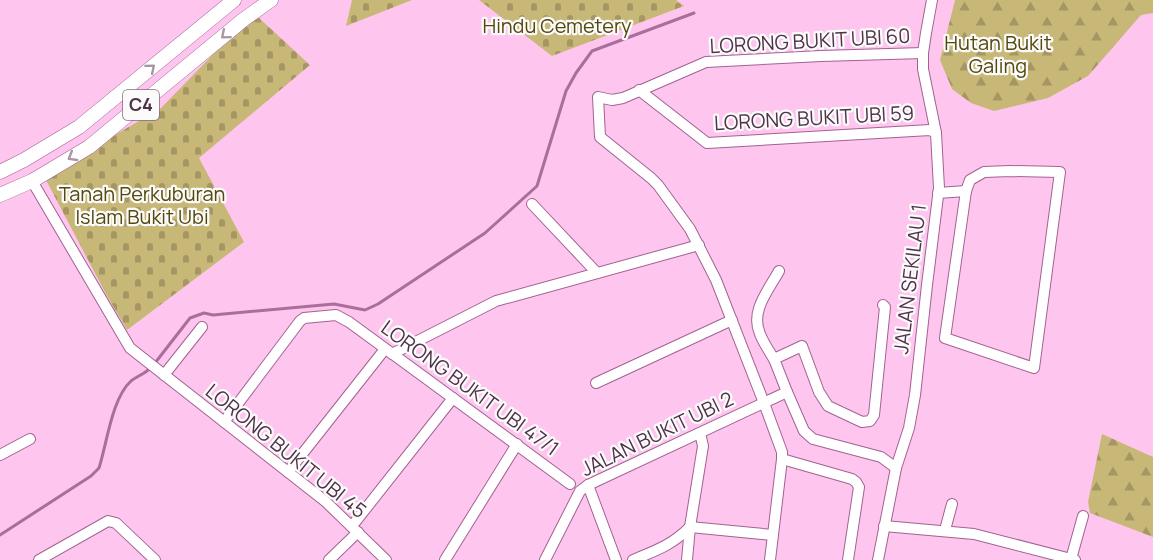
<svg xmlns="http://www.w3.org/2000/svg" width="1153" height="560" viewBox="0 0 1153 560" font-family="Manrope,sans-serif">
	<style>
		.forest { fill: url(#forest-firs) }
		.cemetery { fill: url(#cemetery-stones) }
		.lines { fill: none; stroke-linecap: round; stroke-linejoin: round }
		.stream { stroke: #aa6e9b; stroke-width: 3 }
		.minor-casing { stroke: #a16291; stroke-width: 12 }
		.major-casing { stroke: #a16291; stroke-width: 15 }
		.minor { stroke: #fff; stroke-width: 10 }
		.major { stroke: #fff; stroke-width: 14 }
		.oneway { stroke: #a698a3 }
		.labels { text-anchor: middle; stroke-width: 4.5; stroke-linejoin: round; paint-order: stroke }
		.shield { fill: #fbfbfb; stroke: #826e7d; stroke-width: 1.5 }
		.shield-label { font-size: 18px; font-weight: bold; fill: #4e3247 }
		.park-label { font-size: 20px; fill: #54480c; stroke: #fbfbfb }
		.street-label { font-size: 20px; fill: #4e3247; stroke: #fbfbfb }
	</style>
	<defs>
		<pattern id="forest-firs" width="22" height="20" patternUnits="userSpaceOnUse" patternTransform="scale(1.5)"><rect width="22" height="20" fill="#c8b877"/><path d="M5 1l3.5 6h-7zM16 11l3.5 6h-7z" fill="#a59663"/></pattern>
		<pattern id="cemetery-stones" width="16" height="16" patternUnits="userSpaceOnUse" patternTransform="scale(1.5)"><rect width="16" height="16" fill="#c8b877"/><path d="M2 7V4a2 2 0 0 1 4 0v3zM10 15v-3a2 2 0 0 1 4 0v3z" fill="#a59663"/></pattern>
	</defs>
	<rect width="100%" height="100%" fill="#fec6ef"/>
	<g class="forest">
		<path d="M955 0H1153V13L1141 15 1088 76 1048 98 994 111 971 103 952 89 940 60Z"/>
		<path d="M1102 434 1153 457V537L1090 513 1088 502Z"/>
	</g>
	<g class="cemetery">
		<path d="M352 0H412L346 26Z"/>
		<path d="M479 0H676L684 6 552 56Z"/>
		<path d="M258 17 310 65 199 158 244 242 127 330 107 296 46 180 45 176 161 108 229 38Z"/>
	</g>
	<g class="lines">
		<g class="stream">
			<path d="M155 363 190 318 204 313 213 315 334 304 365 310 378 304 485 233 537 186 566 91 576 73 592 51 694 13"/>
			<path d="M0 535 91 476 99 468C107 443 112 398 131 381 137 376 145 374 150 368"/>
		</g>
		<g class="minor-casing">
			<g id="minor">
				<path d="M639 90 707 143 930 130 936 133"/>
				<path d="M1010 171 1060 172 1034 368 945 338 966 191 970 180 984 172Z"/>
				<path d="M32 181 130 348 325 501 386 560"/>
				<path d="M938 193 966 191"/>
				<path d="M532 204 597 273"/>
				<path d="M883 305 885 307 874 415 870 421 862 422 828 406 819 392 802 346 774 359 787 392 804 431 813 439 881 457 896 468"/>
				<path d="M392 354 496 301 699 245"/>
				<path d="M774 359C769 351 763 342 760 334 750 311 768 291 779 271"/>
				<path d="M164 375 202 327"/>
				<path d="M596 383 732 320"/>
				<path d="M224 422 300 321 304 318 336 315 349 322 570 484"/>
				<path d="M0 455 30 439"/>
				<path d="M782 459 852 479 856 482 859 487 848 560"/>
				<path d="M288 472 385 349"/>
				<path d="M588 485 616 560"/>
				<path d="M352 526 453 398"/>
				<path d="M884 526 974 534 1075 560"/>
				<path d="M690 527 773 535"/>
				<path d="M945 530 952 504"/>
				<path d="M1071 559 1083 516"/>
				<path d="M39 560 108 521 116 523 155 560"/>
				<path d="M329 560 358 532"/>
				<path d="M445 560 517 444"/>
				<path d="M545 560 580 491 588 485 787 392"/>
				<path d="M633 560C657 550 672 545 690 527"/>
				<path d="M687 560 690 527 703 446 700 433"/>
				<path d="M770 560 782 459V452L764 403 716 280 690 229 658 185 651 178 600 137 598 97 612 100 623 98 706 62 821 56 923 53"/>
				<path d="M878 560 896 468 909 428 915 395 927 285 939 188 936 133 923 69V53L926 33 932 0"/>
			</g>
		</g>
		<g class="major-casing">
			<g id="major">
				<path d="M0 172 24 160 79 127 234 0"/>
				<path d="M0 195 32 181 89 147 243 20 271 0"/>
			</g>
		</g>
		<use href="#minor" class="minor"/>
		<use href="#major" class="major"/>
	</g>
	<defs><path id="oneway-chevron" d="M-2-3.5L2.5 0L-2 3.5" fill="none" stroke-width="1.6" stroke-linecap="round" stroke-linejoin="round" transform="scale(1.5)"/></defs>
	<g class="oneway">
		<use href="#oneway-chevron" transform="translate(225 35) rotate(140)"/>
		<use href="#oneway-chevron" transform="translate(151 68) rotate(-40)"/>
		<use href="#oneway-chevron" transform="translate(72 157) rotate(149)"/>
	</g>
	<g class="labels">
		<rect class="shield" x="123" y="90" width="36" height="30" rx="4.5"/>
		<g class="shield-label">
			<text x="141" y="111">C4</text>
		</g>
		<g class="park-label">
			<text x="557" y="33">Hindu Cemetery</text>
			<text x="998" y="50">Hutan Bukit<tspan x="998" dy="23">Galing</tspan></text>
			<text x="142" y="201">Tanah Perkuburan<tspan x="142" dy="23">Islam Bukit Ubi</tspan></text>
		</g>
		<g class="street-label">
			<text transform="translate(810 41) rotate(-3)" y="7">LORONG BUKIT UBI 60</text>
			<text transform="translate(814 118) rotate(-3)" y="7">LORONG BUKIT UBI 59</text>
			<text transform="translate(910 279) rotate(-83)" y="7">JALAN SEKILAU 1</text>
			<text transform="translate(470 388) rotate(36)" y="7">LORONG BUKIT UBI 47/1</text>
			<text transform="translate(657 434) rotate(-26)" y="7">JALAN BUKIT UBI 2</text>
			<text transform="translate(286 451) rotate(39)" y="7">LORONG BUKIT UBI 45</text>
		</g>
	</g>
</svg>
